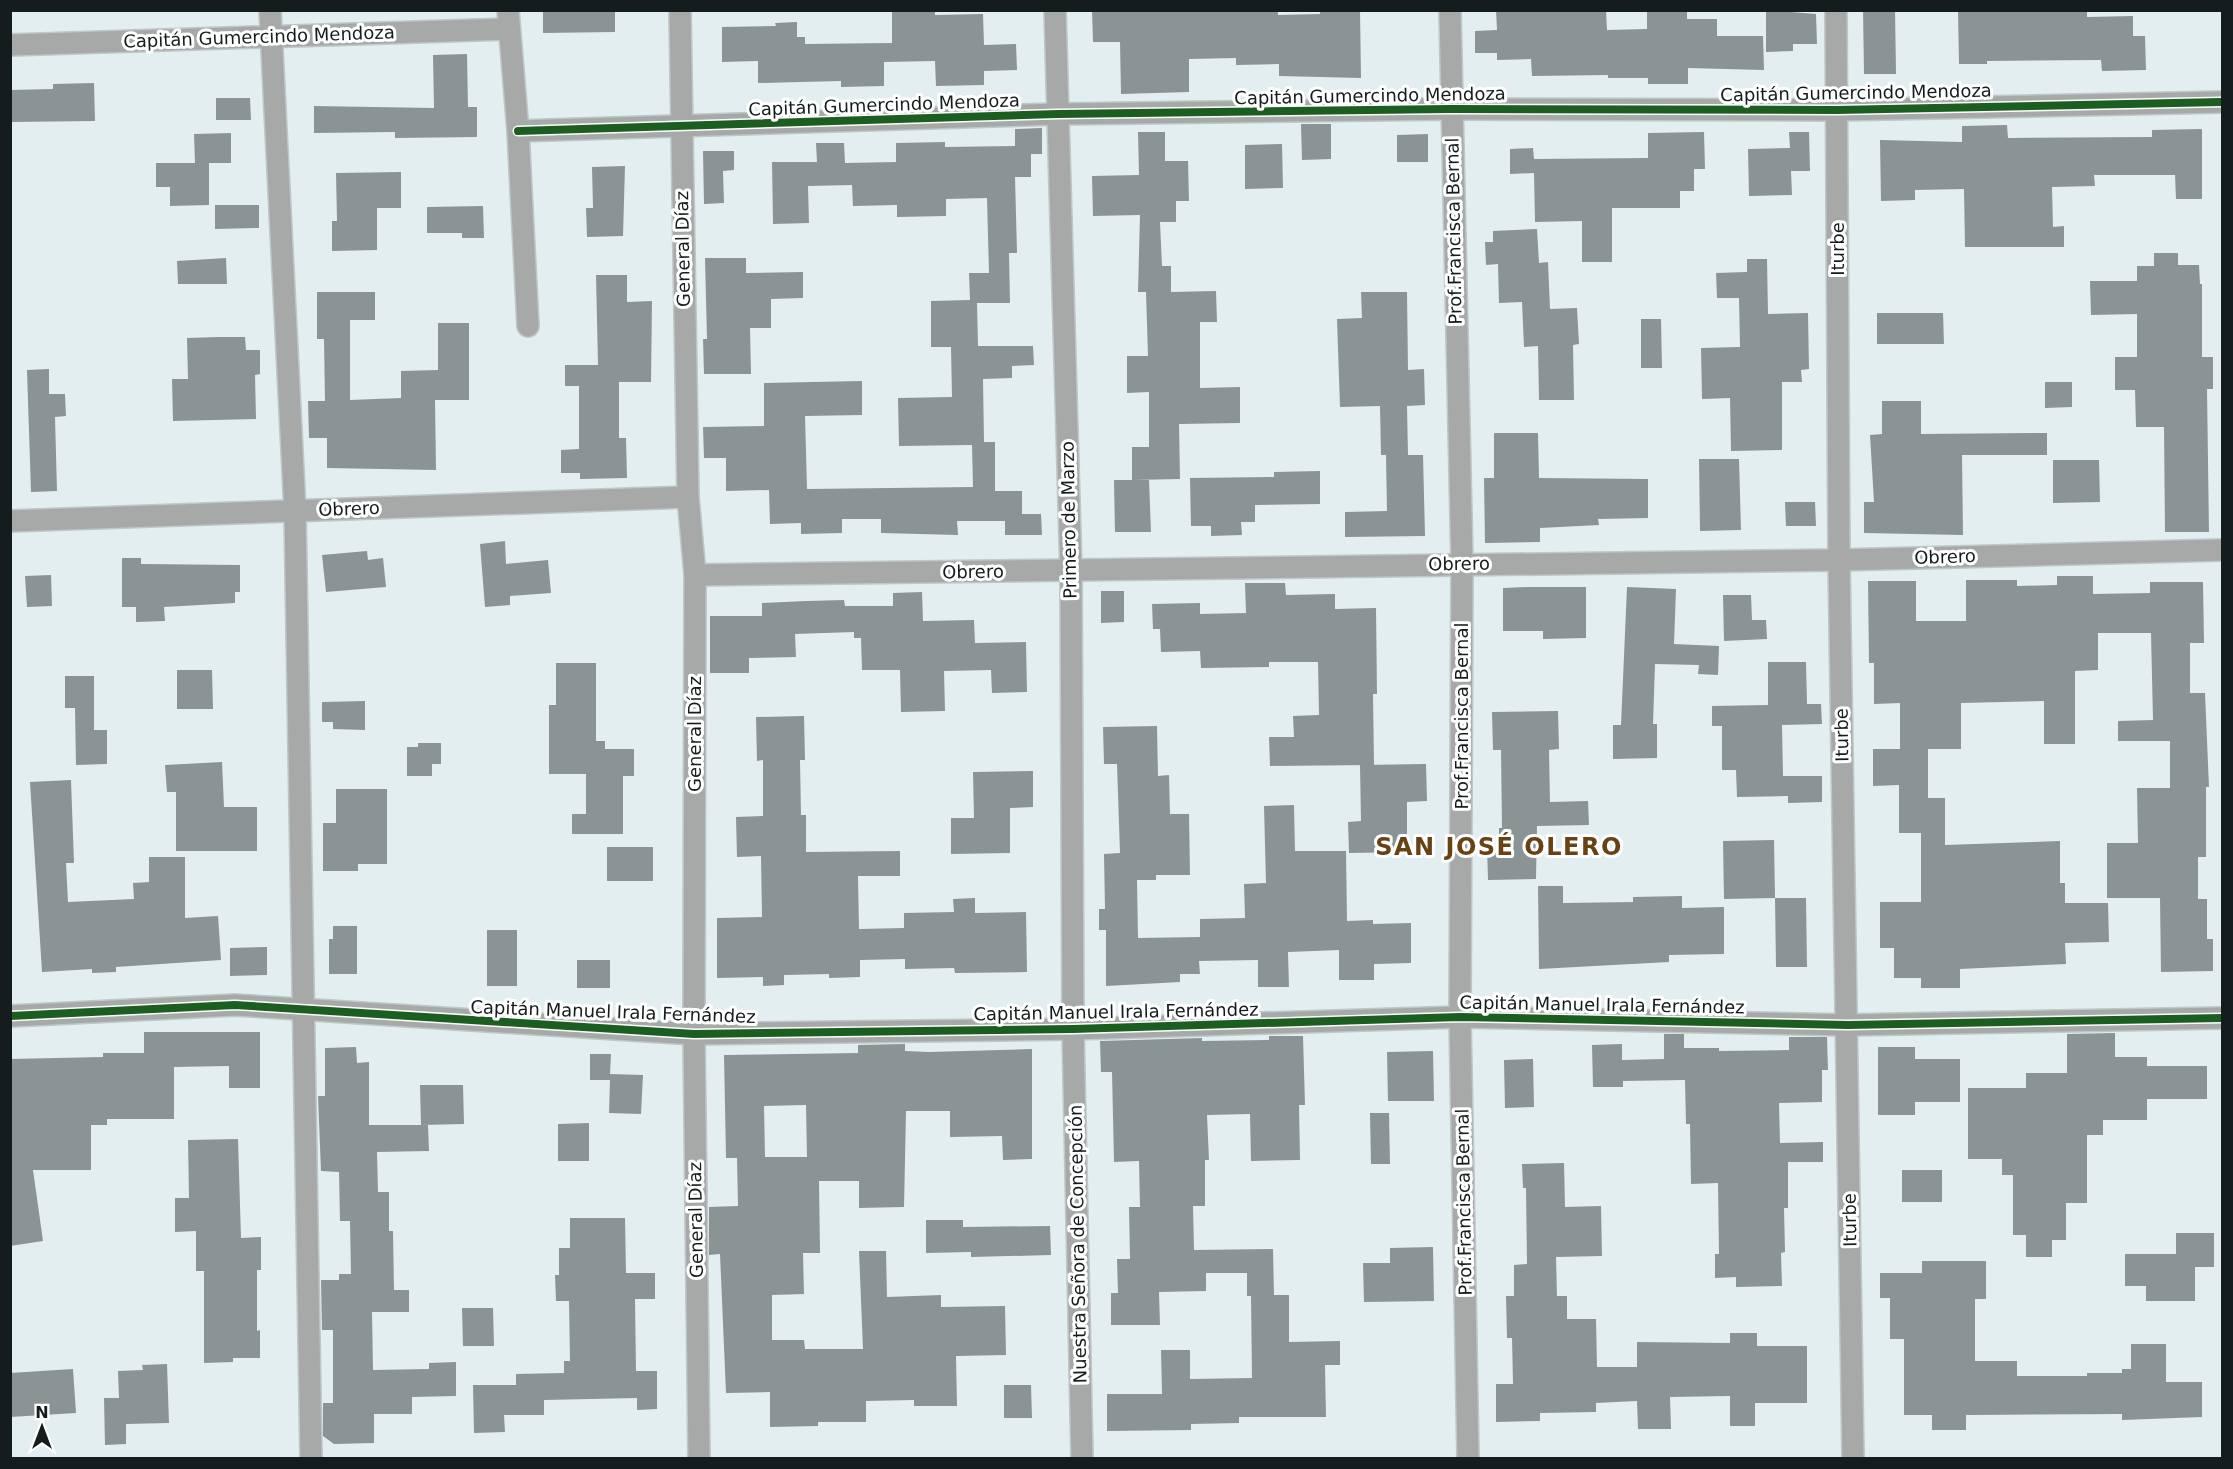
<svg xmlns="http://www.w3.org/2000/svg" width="2233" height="1469" viewBox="0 0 2233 1469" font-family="'DejaVu Sans',sans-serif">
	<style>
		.building { fill: #8b9495; fill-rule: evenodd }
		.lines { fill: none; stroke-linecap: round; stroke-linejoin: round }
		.street-casing { stroke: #bec7c9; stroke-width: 24 }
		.street { stroke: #a7a9a9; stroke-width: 21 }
		.cycleway-casing { stroke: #fff; stroke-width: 11 }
		.cycleway { stroke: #1b5e20; stroke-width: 8 }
		.labels { text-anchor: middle; stroke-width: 6; stroke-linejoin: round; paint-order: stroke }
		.street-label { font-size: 18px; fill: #141c1d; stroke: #fff }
		.district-label { font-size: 24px; font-weight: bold; letter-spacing: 1.5px; fill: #684213; stroke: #fff }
	</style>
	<rect width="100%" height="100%" fill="#e2eef0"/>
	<g class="building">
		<path d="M543 10H615V32L543 33Z"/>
		<path d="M892 10H935V15L983 14 984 45 1016 44 1017 70 984 71V85L936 86 935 61 884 62V86L841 87V81L758 83V61L722 62V27L776 26 775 23 797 22V37H805V44L892 43Z"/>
		<path d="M1092 10H1278V15L1320 14V10H1360L1361 78 1279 76V64L1236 65V58L1189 59V92L1121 94 1120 42H1093Z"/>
		<path d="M1496 10H1606L1607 30 1647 29V10H1687V19H1717V36H1763L1764 70 1688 68V84H1648V78H1608V75L1532 76 1531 59 1497 60V53H1475V31L1497 30Z"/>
		<path d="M1766 10 1816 14 1817 44H1793V51L1766 52Z"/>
		<path d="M1863 10H1895L1896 74H1864Z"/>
		<path d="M1958 10H2087V17L2133 16V36H2145L2146 70 2102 71 2101 60 1987 61V64H1959Z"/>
		<path d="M467 54 468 107H477V137L395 138V132L314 133V106L434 108 433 55Z"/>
		<path d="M94 83 95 121 10 122V90L53 89V84Z"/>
		<path d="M216 98H250L251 120H216Z"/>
		<path d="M1301 124H1331V159L1302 160Z"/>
		<path d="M2007 125 2008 138 2152 137V130L2202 129V199H2176L2175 175H2094L2095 186 2052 187 2053 227 2064 226V247H1965L1964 189 1915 190V200L1881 201 1880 140 1962 142V126Z"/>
		<path d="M1042 128V154H1031V177H1015L1017 253H1009L1010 303H977L978 346H1033L1034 365 1012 366V378L983 379 984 442H995V491H1022V514H1041L1042 535H1005V521H957L958 535 881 533V519H842V533L801 534V523L770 524 769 490 726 491V458H704L703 427 764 426V383L862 381V415L805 416 807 489 973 487 972 445 899 446 898 398 952 397 951 347H931V301L970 300 969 273H989L987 198 946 199V216L897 217V205L853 206 852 185 808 186 809 223 773 224 772 162H817L816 143H844L845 163 896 162V143L945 142V147L1015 146V129Z"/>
		<path d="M1138 132H1165V161H1188L1189 201H1176V222H1160L1162 266H1171V292L1216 291 1217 322H1200V388L1240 387V423L1179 424 1180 479 1132 480V447H1149V392L1127 393V356H1148L1146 292H1138L1140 215 1093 216 1092 176 1139 175Z"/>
		<path d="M1704 132 1705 169H1694V191H1680V208H1612V262H1582V221L1535 222 1534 173 1510 174V149L1533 148 1534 159 1648 158V133Z"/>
		<path d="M1789 132H1809L1810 171H1791L1792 195 1749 196 1748 149 1790 148Z"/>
		<path d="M231 133V163H209V205L170 206V187H156V163H195L194 134Z"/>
		<path d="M1428 134V162H1397V135Z"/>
		<path d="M1282 144 1283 188 1245 189V145Z"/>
		<path d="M703 151H734V170L723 171 724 203 704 204Z"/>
		<path d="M625 166 623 236 587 237 586 208H593L592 167Z"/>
		<path d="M401 172V208H377V250L332 251V221H337L336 173Z"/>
		<path d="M215 205H259V228L215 229Z"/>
		<path d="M483 206 484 238H462V233H427V207Z"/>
		<path d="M1537 229 1539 263 1548 262 1550 309 1577 308 1579 344 1573 345 1574 400H1539L1538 346 1524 347 1522 302 1499 303 1498 264 1486 265 1485 242H1493V231Z"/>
		<path d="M2154 253H2178V265H2199L2200 284H2202V357H2213V389H2207L2209 532H2165L2164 427H2136L2135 390H2115V357H2137V314L2091 315 2090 281H2137V266H2154Z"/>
		<path d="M226 258 227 284H178L177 261Z"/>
		<path d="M705 258H746V273L803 272V298L771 299V328H750L751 374H704L703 339H707Z"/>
		<path d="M1747 259H1767L1768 314 1808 313 1809 369 1801 370 1802 382H1782V450L1731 451 1730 398 1702 399 1701 348 1740 347 1739 298H1717L1716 273 1747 272Z"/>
		<path d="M596 275H627V302L652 301 651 382H619V438H626L627 478 580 479V473H561V450L579 449V386H565V365H598Z"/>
		<path d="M317 292H375V320H350V400L401 398V371L438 370V323H469V400H435L436 470 327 468V438H309L308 401H325L324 339H317Z"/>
		<path d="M1361 292H1407L1408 370 1424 369 1425 405 1407 406 1408 455H1423L1425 536 1345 537V512L1387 511 1386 455H1381L1380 406 1340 407 1337 319 1362 318Z"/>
		<path d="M1877 313H1943L1944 344H1877Z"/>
		<path d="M1641 319H1661L1662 368H1641Z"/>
		<path d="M219 337H245L246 350H260V374L255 375 256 419 173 421 172 379H188L187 338Z"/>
		<path d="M49 369V394H65L66 416 55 417 57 491 31 492 27 370Z"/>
		<path d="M2045 382H2072V407L2045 408Z"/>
		<path d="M1882 401H1921V434L2047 433V455H1962L1963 535 1864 533V502H1874L1870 435 1882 434Z"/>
		<path d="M1494 433H1538L1539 478 1648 479V518L1598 519 1599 525 1540 528V542L1485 543 1484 478H1494Z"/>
		<path d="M1699 459H1739L1741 530 1700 531Z"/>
		<path d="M2053 460H2099L2100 502 2053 503Z"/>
		<path d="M1320 471V504L1255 505V522H1241L1242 535 1211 536V526H1191L1190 478 1274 477V472Z"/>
		<path d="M1114 480H1149L1151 532H1115Z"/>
		<path d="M1785 502H1815L1816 526H1786Z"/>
		<path d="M505 541 506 564 548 560 551 593 510 596V605L485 607 480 544Z"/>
		<path d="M367 551 368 560 383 558 386 587 326 592 322 555Z"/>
		<path d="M122 558H141V564L240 565V592H235V603L164 607 165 621 136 622V607H122Z"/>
		<path d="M51 575 52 606 27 607 25 576Z"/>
		<path d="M2057 576H2093V594L2150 593V582H2203L2204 643H2190V693H2205L2209 787H2206V857H2198V899H2207V939H2213V971L2161 972 2160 898H2107V843H2138L2137 788H2170V741H2118V721L2153 720 2151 633H2098V670L2075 671V744H2044V701L1961 703V749H1928V798H1945V845L2060 841V883H2065V903H2108L2109 942 2065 943 2066 964 1960 969V988H1921V978H1894V948H1880V902H1921V833H1899V785L1873 786V749H1900V703L1874 704V663H1869L1868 581H1916V621H1966V580H2017V586L2057 585Z"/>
		<path d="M1245 583H1285L1286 595 1335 594V609L1376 608 1377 694H1373L1374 765 1270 766 1269 737H1294L1293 716 1319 715 1318 662H1269V667L1201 668 1200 651 1161 652 1160 629H1153L1152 604 1200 603V614L1246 613Z"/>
		<path d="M1528 587H1586V638L1543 639V631H1503V588Z"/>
		<path d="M1627 587 1676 589 1674 644 1719 646 1718 675 1698 674 1699 665 1655 664 1653 724H1657V758L1613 759V725H1621Z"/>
		<path d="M1101 591H1124V622L1101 623Z"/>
		<path d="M922 592 923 621 974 620 975 643 1026 642 1027 692 992 693 991 670 944 671 945 711 901 712 900 670H862L861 638H854V632L795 634 796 657 749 658V673H710V616H762V603L807 601 844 600 845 606H893V593Z"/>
		<path d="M1723 595H1751L1752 620H1766L1767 639 1724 641Z"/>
		<path d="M1768 662H1806L1807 704H1821L1822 724 1782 725 1783 776H1822V802L1788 803V796L1737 797 1736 770H1722V726H1712V706L1768 705Z"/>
		<path d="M556 663H596V741H605V749H634V776H623V834H572V814H586V774H549V705H556Z"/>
		<path d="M177 670H212L213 709H177Z"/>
		<path d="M65 676H94V730H107V764L76 765 75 708H65Z"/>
		<path d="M365 701V730L333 729V722H322V702Z"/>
		<path d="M1558 711 1559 749 1549 750 1550 802 1588 801 1589 825 1537 826 1536 879 1488 880 1487 847H1499V828H1502L1501 750H1493L1492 712Z"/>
		<path d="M804 716 805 760H800L801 815H806V852L900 851V876H858L859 929 904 928V913L954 912 953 899 975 898V913L1026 912 1027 972 955 973 954 968 905 969V959L860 960V977L829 978V974L784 975V985L763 986V977L717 978V918L762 917 761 856 737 857 736 817 763 816V760L757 761 756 717Z"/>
		<path d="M1157 726 1158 776 1169 775 1170 814H1189L1190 875H1156V880H1137L1138 938 1200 937V919L1245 918 1244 884 1266 883 1264 806 1294 805 1295 851H1346L1347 921 1373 920V924L1411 923V963L1374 964V980H1339V950L1288 952 1289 987H1258V960L1199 961 1200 974H1180V982L1106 986V930H1099V909H1105L1104 854 1120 853 1117 764H1104L1103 727Z"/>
		<path d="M418 743H441V764H432V776H407V747H418Z"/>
		<path d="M222 762 224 807H257V851H176V792H167L165 765Z"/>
		<path d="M1426 764 1427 801 1407 802V852L1349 853 1348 822 1361 821 1360 765Z"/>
		<path d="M1033 771V807L1010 808V853L951 854V818H974L973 772Z"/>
		<path d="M71 780 74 863H66L68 902 134 899 133 883 149 882V857H185V918L218 916 221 960 116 967V972L92 973V969L42 972 30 782Z"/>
		<path d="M336 789H387V864H358V871H323V823H336Z"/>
		<path d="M1774 840 1775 898 1724 899 1723 841Z"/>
		<rect x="607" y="847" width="46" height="34"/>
		<path d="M1538 886H1563V903L1633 902V897L1682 896V908L1724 907V954L1669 955V962L1539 969Z"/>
		<path d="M1775 898H1806L1807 967H1776Z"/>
		<path d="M333 926H357V974H329V939H333Z"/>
		<rect x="487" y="930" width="30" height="56"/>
		<path d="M267 947V975L230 976V948Z"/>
		<rect x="577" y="960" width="33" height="28"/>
		<path d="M144 1032H260V1088H229V1066L174 1067V1119H107V1125H91V1170H33L43 1241 10 1246V1059L103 1057V1053H144Z"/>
		<path d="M2115 1033V1057H2147V1066H2207V1099H2147V1120H2103V1135H2087V1203H2066V1240H2052V1257H2026V1235H2013V1175H2002V1159H1968V1088H2026V1073H2067V1034Z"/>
		<path d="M1664 1034H1684V1048H1719V1051L1789 1050V1037H1827L1828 1070H1822V1102L1779 1103 1780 1143 1823 1142V1162H1788V1208H1784L1785 1252 1781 1253 1782 1286 1736 1287V1277L1715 1278V1254H1719L1718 1183 1691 1184 1690 1124H1686L1685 1080 1623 1081V1087H1593L1592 1045 1622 1044V1060L1664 1059Z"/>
		<path d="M1269 1036H1303L1305 1105H1299L1300 1160 1251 1161 1250 1114 1207 1115 1209 1160H1205V1206H1193L1194 1250 1273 1249 1274 1295H1289V1342L1340 1341V1365H1325L1326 1417H1239V1423L1191 1424V1430L1107 1431V1394H1162L1161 1350H1190V1379L1252 1378 1251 1296H1247V1273H1206V1291L1159 1292 1160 1325H1111V1293H1118L1117 1259H1130L1129 1207H1140L1139 1161 1114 1162 1112 1072H1101L1100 1041 1202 1038V1041L1269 1040Z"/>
		<path d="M905 1044V1051L929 1052 1032 1049V1159L1003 1160 1002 1136 950 1137V1111H906L904 1207 859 1208V1181H819L820 1253H803L804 1294 772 1295V1340H804L805 1349H863L859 1251H886L887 1297 941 1295V1307L1005 1306 1006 1355 956 1356 957 1406H914V1400L866 1401V1422H818V1426L770 1427V1392L726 1393 720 1254 709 1255V1207L738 1206 737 1158H726L724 1055 858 1053V1045ZM806 1105 807 1157H765L764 1106Z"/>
		<path d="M356 1047 357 1063 369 1062V1125H428L429 1151 377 1152 378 1192H389V1231H393L394 1290H409V1312H372L373 1370 429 1369V1363L456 1362V1396L412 1397V1414H374V1443L334 1444 323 1436V1403H333V1330H322L321 1280H339V1274H351L350 1221H340L339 1172 321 1171 318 1096H325V1048Z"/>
		<path d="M1878 1047H1915V1059H1960V1102H1915V1115H1878Z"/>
		<path d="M1433 1051 1434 1101H1388L1387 1052Z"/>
		<path d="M590 1054H611L610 1074 643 1075 641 1114 609 1113 610 1080H590Z"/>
		<path d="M1533 1059 1534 1107 1505 1108 1504 1060Z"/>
		<path d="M420 1085H463L464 1124 421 1125Z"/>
		<path d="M1370 1113H1389L1390 1164H1371Z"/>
		<path d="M589 1123V1161H558V1124Z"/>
		<path d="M238 1139 241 1238 261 1237V1270H257V1331L260 1330V1358H233V1362L204 1363V1271H196V1231L175 1232V1198H189L188 1140Z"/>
		<path d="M1564 1163 1565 1207 1601 1206 1602 1256 1556 1257 1557 1296H1567V1319H1596L1597 1367H1637V1342L1730 1343V1333H1757V1346H1807V1403H1755V1426H1730V1396L1670 1397 1671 1429H1638L1637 1401 1596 1403V1412L1540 1413V1421L1496 1422V1384H1513L1512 1338H1507L1506 1296H1514V1265L1527 1264 1526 1188H1523L1522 1164Z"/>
		<rect x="1902" y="1170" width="40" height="32"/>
		<path d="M570 1218H625L626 1273H655V1299H635L636 1371H657V1409L637 1410V1398L544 1400V1415H504L505 1432 474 1433 473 1385H516V1374L564 1373V1361H570L569 1301H556L555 1275H559V1248H570Z"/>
		<path d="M926 1220H963V1227L1050 1226 1051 1255 971 1257V1252L926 1253Z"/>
		<path d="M2176 1233H2214V1267H2195V1301H2146V1286H2125V1254H2176Z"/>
		<path d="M1433 1247 1434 1301 1364 1302 1363 1263H1390V1248Z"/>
		<path d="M1922 1261H1986V1299H1975V1361H2017V1376H2087V1373H2122V1369H2131V1344H2166V1382H2202V1417L2122 1420V1414L1966 1415V1430H1932V1415H1904V1339H1890V1298H1880V1273H1922Z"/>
		<path d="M462 1308H493L494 1346H463Z"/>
		<path d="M167 1364 169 1423 126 1424V1444L105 1445 104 1398H119L118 1371 143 1370 142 1365Z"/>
		<path d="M73 1369 76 1413 10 1417V1373Z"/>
		<path d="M1004 1385H1031L1032 1418H1004Z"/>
	</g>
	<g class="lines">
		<g class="street-casing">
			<g id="street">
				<path d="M270 10 295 511 311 1458"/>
				<path d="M508 10 518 131 528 326"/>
				<path d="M680 10 688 497 695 575 694 1034 699 1458"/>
				<path d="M1055 10 1071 572 1073 1029 1082 1458"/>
				<path d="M1450 10 1462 564 1460 1017 1468 1458"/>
				<path d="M1836 10 1839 560 1853 1458"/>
				<path d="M10 45 508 29"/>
				<path d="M518 131 1058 114 1450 109 1837 110 2222 102"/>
				<path d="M10 521 688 497"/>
				<path d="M695 575 1839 560 2222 550"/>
				<path d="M10 1016 235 1005 694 1034 1073 1029 1460 1017 1848 1025 2222 1018"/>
			</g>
		</g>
		<use href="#street" class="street"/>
		<g class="cycleway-casing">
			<g id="cycleway">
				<path d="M518 131 1058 114 1450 109 1837 110 2222 102"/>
				<path d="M10 1016 235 1005 694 1034 1073 1029 1460 1017 1848 1025 2222 1018"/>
			</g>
		</g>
		<use href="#cycleway" class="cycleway"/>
	</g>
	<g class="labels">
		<g class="street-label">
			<text transform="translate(259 37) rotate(-2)" y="6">Capitán Gumercindo Mendoza</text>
			<text transform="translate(1856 93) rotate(-1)" y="6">Capitán Gumercindo Mendoza</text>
			<text transform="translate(1370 96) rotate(-1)" y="6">Capitán Gumercindo Mendoza</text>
			<text transform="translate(884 105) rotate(-2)" y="6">Capitán Gumercindo Mendoza</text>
			<text transform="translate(1454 231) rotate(-91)" y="6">Prof.Francisca Bernal</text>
			<text transform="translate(683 249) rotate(-91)" y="6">General Díaz</text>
			<text transform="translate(1838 249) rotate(-90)" y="6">Iturbe</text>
			<text transform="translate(349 509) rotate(-2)" y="6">Obrero</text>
			<text transform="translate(1069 520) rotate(-91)" y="6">Primero de Marzo</text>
			<text transform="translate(1945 557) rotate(-2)" y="6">Obrero</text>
			<text transform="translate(1459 564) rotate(-1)" y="6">Obrero</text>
			<text transform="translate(973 572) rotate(-1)" y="6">Obrero</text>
			<text transform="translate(1462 716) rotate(-90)" y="6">Prof.Francisca Bernal</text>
			<text transform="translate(695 734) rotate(-90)" y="6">General Díaz</text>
			<text transform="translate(1842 735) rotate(-91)" y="6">Iturbe</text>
			<text transform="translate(1602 1005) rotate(1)" y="6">Capitán Manuel Irala Fernández</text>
			<text transform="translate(613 1012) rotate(2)" y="6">Capitán Manuel Irala Fernández</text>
			<text transform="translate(1116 1012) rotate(-1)" y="6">Capitán Manuel Irala Fernández</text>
			<text transform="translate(1464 1202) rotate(-91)" y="6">Prof.Francisca Bernal</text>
			<text transform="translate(696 1220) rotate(-91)" y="6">General Díaz</text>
			<text transform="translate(1850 1220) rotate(-91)" y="6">Iturbe</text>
			<text transform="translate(1078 1244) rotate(-91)" y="6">Nuestra Señora de Concepción</text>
		</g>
		<g class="district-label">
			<text x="1499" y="855">SAN JOSÉ OLERO</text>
		</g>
	</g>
	<rect width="2233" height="1469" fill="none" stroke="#141c1d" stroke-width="24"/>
	<g transform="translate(42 1427)" stroke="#ffffff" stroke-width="4.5" paint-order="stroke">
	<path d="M0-4.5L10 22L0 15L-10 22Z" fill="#141c1d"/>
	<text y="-9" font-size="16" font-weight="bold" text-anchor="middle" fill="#141c1d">N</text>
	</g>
</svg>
